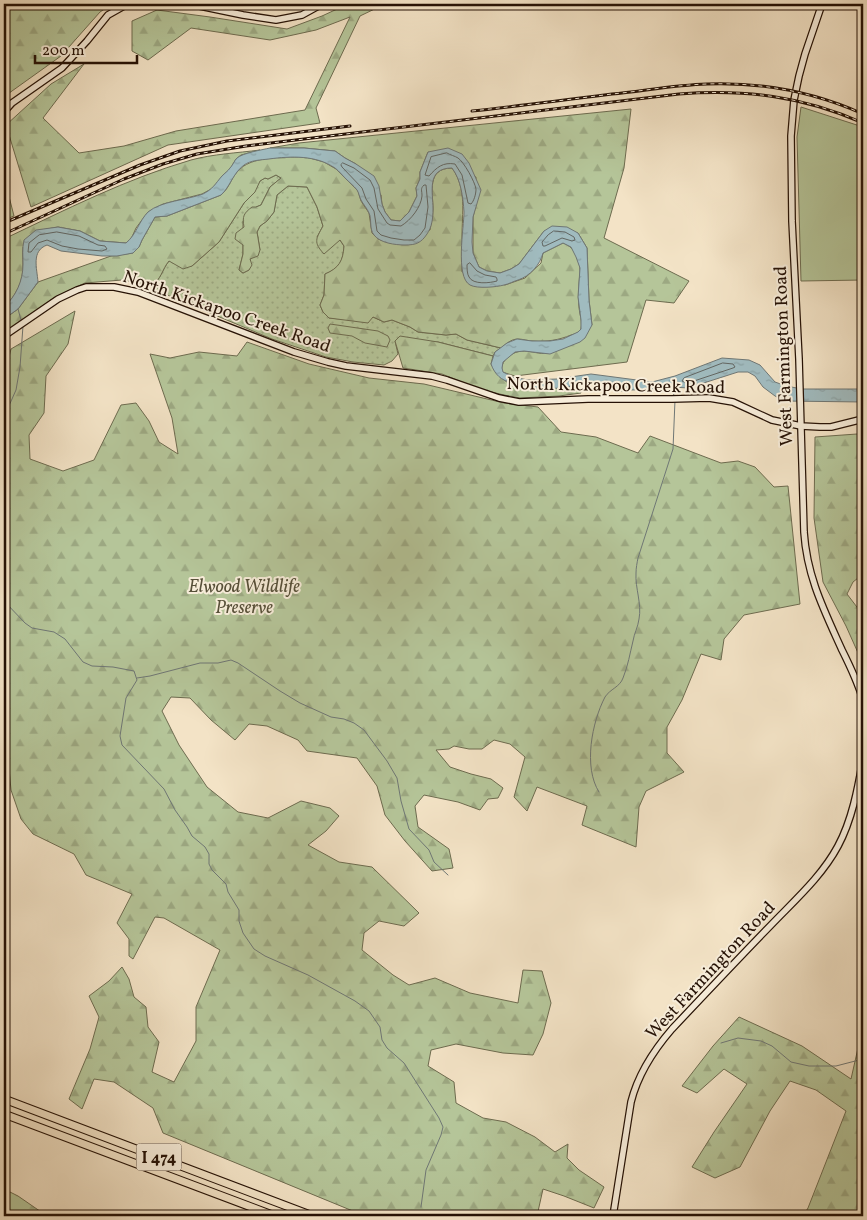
<svg xmlns="http://www.w3.org/2000/svg" width="867" height="1220" viewBox="0 0 867 1220" font-family="Vollkorn,serif">
	<style>
		.grass { fill: url(#grass-dots); stroke: #6d6b4f }
		.forest { fill: url(#forest-firs); stroke: #6d6b4f }
		.garden { fill: #b5c599; stroke: #6d6b4f }
		.water { fill: url(#water-ripples); stroke: #6f7775 }
		.lines { fill: none; stroke-linecap: round; stroke-linejoin: round }
		.shore { stroke: #626662; stroke-width: 1 }
		.stream { stroke: #6f7775; stroke-width: 1 }
		.secondary-casing { stroke: #251105; stroke-width: 8 }
		.motorway-casing { stroke: #251105; stroke-width: 9 }
		.secondary { stroke: #f7edda; stroke-width: 5.5 }
		.motorway { stroke: #f3e3c6; stroke-width: 7 }
		.rail-casing { stroke: #251105; stroke-width: 3 }
		.rail { stroke: #f7edda; stroke-width: 1; stroke-dasharray: 4; stroke-linecap: butt }
		.labels { text-anchor: middle; stroke-width: 4; stroke-linejoin: round; paint-order: stroke }
		.shield { fill: #f7edda; stroke: #645345; stroke-width: 1 }
		.shield-label { font-size: 16px; font-weight: bold; fill: #251105 }
		.street-label { font-size: 18px; fill: #251105; stroke: #f7edda }
		.park-label { font-size: 18px; font-style: italic; fill: #575039; stroke: #f7edda }
	</style>
	<defs>
		<pattern id="grass-dots" width="8" height="8" patternUnits="userSpaceOnUse" patternTransform="scale(1.25)"><rect width="8" height="8" fill="#b5c599"/><path d="M2 2h.1M6 6h.1" fill="none" stroke="#9ca882" stroke-width="1.8" stroke-linecap="round"/></pattern>
		<pattern id="forest-firs" width="22" height="20" patternUnits="userSpaceOnUse" patternTransform="scale(1.25)"><rect width="22" height="20" fill="#b5c599"/><path d="M5 1l3.5 6h-7zM16 11l3.5 6h-7z" fill="#9ca882"/></pattern>
		<pattern id="water-ripples" width="26" height="14" patternUnits="userSpaceOnUse" patternTransform="scale(1.25)"><rect width="26" height="14" fill="#a0bbbf"/><path d="M2 4q2-2 4 0t4 0M15 11q2-2 4 0t4 0" fill="none" stroke="#8aa0a3"/></pattern>
	</defs>
	<rect width="100%" height="100%" fill="#f3e3c6"/>
	<filter id="stains"><feTurbulence type="fractalNoise" baseFrequency=".004" numOctaves="4"/><feColorMatrix values="0 0 0 0 .2 0 0 0 0 .09 0 0 0 0 .02 0 0 0 .5 -.17"/></filter>
	<radialGradient id="worn" r=".72"><stop offset=".6" stop-color="#630" stop-opacity="0"/><stop offset="1" stop-color="#630" stop-opacity=".3"/></radialGradient>
	<path class="grass" d="M276 175 281 178 270 187 261 205 256 207 243 221V254L239 270 243 273 249 270 250 259 260 250 257 232 260 226 267 221 274 212 277 195 288 186 307 187 317 207 323 226 317 237 340 240 344 246C343 261 340 268 325 274L324 295 320 305 323 312 329 318 352 320 373 317 384 322 392 320 410 327 418 332 446 335 456 334 467 340 501 348 495 352 493 356 438 342 395 341 398 354 392 361 384 365 353 362 326 357 272 339 153 289 151 285C161 281 162 269 169 261L192 266 219 242 244 203 254 192 260 181 265 178 268 179Z"/>
	<g class="forest">
		<path d="M4 4H112L100 12 61 56 5 96 4 90Z"/>
		<path d="M348 4H385L360 16 316 108 320 123 168 145 31 207 6 125 51 84 84 64 43 118 79 153 124 146 176 131 305 110 350 17 316 30 270 40 191 28 148 60 132 51V21L157 10 210 17 287 29 322 16Z"/>
		<path d="M631 109 624 168 604 238 689 281 674 303 646 300 627 362 515 376 502 372C501 366 503 362 507 358 523 343 537 358 553 352 567 347 580 335 592 325L589 300 587 248 578 233 544 231 519 264 511 269 500 273 487 271 479 267 473 253V217L475 209 476 177 428 152 420 172V179L416 188 417 196 409 212 400 221 391 220 385 212 382 204 381 195 356 164 345 158 335 151 304 148H270L299 143Z"/>
		<path d="M260 150 241 155 236 159 230 169 223 175 213 188 202 194 163 204 148 212 136 228 131 239 126 243 100 241 80 231 58 227 36 231 23 247C22 252 23 258 23 263 24 281 16 296 4 307V239C65 210 126 179 191 160 213 154 237 153 260 150Z"/>
		<path d="M282 157H306L324 162 336 169 358 191 361 201 369 213 372 233 378 239 390 243 430 230C431 223 433 216 433 209 433 193 426 168 452 168 467 188 462 214 462 236 462 248 462 260 462 272L505 285 525 278 541 263 543 253 563 243C574 246 580 260 580 271 579 285 577 299 580 314 581 318 582 324 581 329 579 333 575 334 571 335 559 340 547 342 533 341 528 341 523 339 518 339 511 339 506 344 501 348L467 340 456 334 446 335 418 332 410 327 392 320 384 322 373 317 368 323 329 318 323 312 320 305 324 295 325 274C339 268 343 261 344 246L340 240 324 254C313 242 316 239 323 226L317 207 307 187 288 186 277 195 274 212 267 221 260 226 257 232 260 250 258 256 250 259 252 265 249 270 243 273 239 270 243 254V245L235 239 236 233 244 227C242 216 244 213 252 207H256L261 205 270 187 281 178 276 175 268 179 265 178 260 181 255 192 244 203 219 242 192 266 183 269 169 261C162 269 161 281 151 285L122 280 85 283 55 297 4 333V319L18 309 38 282 111 256 133 253 139 247 142 240 155 217 167 216 221 195C230 187 230 180 237 172 248 159 266 159 282 157Z"/>
		<path d="M4 177 14 216 4 220Z"/>
		<path d="M75 311 68 344 46 376 44 413 29 435 30 459 63 471 94 460 121 405 136 403 149 421 159 442 178 454 172 418 150 354 170 358 199 352 237 356 247 342 309 364 369 378 424 384 504 403 538 407 561 432 596 437 638 453 650 436 721 463 738 461 755 467 774 487 788 486 800 604 744 615 724 639 721 660 701 654 682 700 667 727V753L684 772 646 791 639 807 636 847 582 825 587 806 537 787 527 811 514 797 525 757 510 744 494 740 482 749H469L454 746 449 749 436 750 450 767 471 774 491 779 503 788 498 798 488 799 480 810 458 802 424 795 415 806 418 827 449 849 453 868 432 871 405 841 385 815 377 786 357 758 307 751 298 740 267 726 249 724 235 740 211 720 190 698 171 697 162 711 179 745 207 787 238 812 268 818 301 801 330 808 339 816 326 831 308 845 339 862 372 867 419 913 404 926 379 921 364 933 362 950 393 975 409 985 435 978 470 993 518 1003 523 970 542 971 551 1003 543 1034 533 1055 503 1053 456 1044 431 1050 428 1066 454 1082 456 1103 483 1118 506 1122 535 1137 555 1152 568 1144 567 1158 579 1170 604 1187 594 1208 564 1196 543 1189 537 1216H365L163 1133 153 1108 114 1082 94 1079 82 1109 69 1099 90 1049 99 1017 89 996 109 981 122 967 129 979 134 997 146 1007 148 1027 159 1042 152 1072 174 1082 196 1041V1007L220 950 164 918 155 917 133 959 129 956V939L117 923 132 894 86 875 74 854 33 834 21 819 11 790 4 713V395L7 365 11 349Z"/>
		<path d="M330 324 378 331 388 336 390 340 387 347 365 343 352 336 330 333 328 328Z"/>
		<path d="M400 336 438 342 493 356 491 364C495 369 499 376 504 380 518 392 560 388 578 386L581 393 559 396 520 398 504 395 479 389 442 374 403 368 395 341Z"/>
		<path d="M857 434 863 436V583L858 578 853 582 847 594 863 615V664L846 626 823 582 814 518 815 437Z"/>
		<path d="M739 1017 802 1046 851 1079 863 1026V1216H803L808 1208 846 1111 816 1090 790 1081 770 1111 740 1167 715 1178 692 1167 714 1132 747 1084 724 1069 697 1093 682 1086 713 1046Z"/>
		<path d="M4 1189 18 1196 47 1216H4Z"/>
	</g>
	<path class="garden" d="M801 107 863 127V280L801 281 797 137Z"/>
	<path class="water" d="M270 148H304L335 151 345 158 356 164 374 176 379 186 382 204 385 212 391 220 400 221 409 212 417 196 416 188 420 179V172L428 152 448 148 462 154 469 163 481 190 473 217 472 242 473 253 479 267 487 271 500 273 511 269 519 264 544 231 552 226 567 227 578 233 587 248 589 300 592 325 585 338 580 342 550 354 524 351 515 352 503 362 502 368 503 372 513 377 528 380 557 379 591 374 652 382 675 376 722 358 749 360 760 365 775 382 786 386 802 389H863V402L785 401 775 396 763 387 755 376 748 372H738L688 388 673 387 662 389 631 390C619 394 609 386 597 384 587 383 577 386 567 387 548 390 531 389 512 384L513 382 512 383C501 380 495 375 491 364L495 352 507 343 517 339 532 341H550L563 339 578 332 581 329V320L578 297 580 268 576 257 571 247 563 243 543 253C540 265 530 276 518 280 514 281 509 284 504 285 497 287 477 289 470 285 455 277 464 227 464 212 463 197 461 180 452 168 426 168 433 192 433 209 433 218 432 227 427 234 421 243 416 245 405 245 395 245 380 243 374 235 369 229 372 219 369 213 367 208 363 204 361 200 359 196 359 193 357 190 354 186 349 182 346 179 342 175 339 171 335 168 316 155 291 156 269 159 261 160 251 160 244 165 233 173 230 187 221 195L167 216 155 217 142 240 139 247 133 253 117 256H102L61 251 47 245C31 251 37 268 38 282L18 309 4 319V307C16 296 23 281 23 264 23 256 22 249 24 240L36 230 58 227 80 231 100 241 126 243C136 235 139 221 148 212 161 201 187 200 203 194 213 189 215 184 222 176 225 173 228 171 230 168 233 165 234 161 237 158 243 153 261 150 270 148Z"/>
	<g class="lines">
		<g class="shore">
			<path d="M447 153C450 155 455 156 458 158 464 162 475 182 476 189 476 194 474 201 471 204L468 203 462 175 455 164C443 162 437 167 429 176L425 175 431 157Z"/>
			<path d="M343 163 354 168 370 180 374 188 378 209 387 223 390 225 401 226C411 220 421 207 422 196 422 190 420 189 424 185H426L428 207 425 228 420 235 414 240H404L391 238 381 235 377 231 374 211 366 199 362 188 342 167 341 165Z"/>
			<path d="M554 231 565 232 574 237 575 240 572 241 562 238 545 246H543L542 242 548 235Z"/>
			<path d="M57 232 79 236 98 245 105 246 107 249 102 251 78 249 62 246 47 240 38 243 31 252H28L29 243 39 235Z"/>
			<path d="M470 263 477 271 485 275 496 277 497 279V281C490 283 473 285 469 277 467 274 467 268 467 265Z"/>
			<path d="M723 363 733 364 735 367 733 368 688 383 684 382 682 381 684 378Z"/>
		</g>
		<g class="stream">
			<path d="M18 309 21 320"/>
			<path d="M673 387 674 397"/>
			<path d="M4 417 16 390 20 367 23 326"/>
			<path d="M4 601 25 623 32 628 54 632 65 639 83 662 92 666 113 667 134 671 137 680 126 698 120 736 122 745 164 789 175 810 187 827 192 836 205 847 209 854V864L212 870 226 884 228 892 239 910V921L243 933 254 949 265 956 308 975 355 1001 369 1011 380 1027 382 1040 387 1048 404 1063 439 1118 443 1127 441 1135 426 1170 421 1207"/>
			<path d="M137 678 150 676 200 663H218L231 660 238 663 280 691 300 703 331 717 344 719 354 723 364 730 387 761 397 778 401 801 409 829 429 850 434 862 448 875"/>
			<path d="M599 792C583 767 592 722 605 697 610 689 620 687 623 678 628 666 630 653 633 641 634 634 638 627 639 619 642 604 635 588 636 573 636 568 637 563 638 558L673 449 675 400"/>
			<path d="M721 1043 738 1038 761 1041 772 1046 791 1062 809 1066H836L863 1059"/>
		</g>
		<g class="secondary-casing">
			<g id="secondary">
				<path d="M190 4 243 15 276 20 302 15 322 4"/>
				<path d="M822 4 805 54 799 76 794 100 791 136 792 221 799 359 804 532C807 577 824 610 842 650 850 666 858 683 863 700"/>
				<path d="M4 112 12 103 62 68 87 41 108 15 124 6 129 4"/>
				<path d="M4 336 58 299 77 290 86 287H114L138 292 294 352 328 362 346 366 432 376 447 380 499 398 519 402 588 399H672L709 398 733 402 772 420 801 426 820 427H831L863 419"/>
				<path d="M613 1216 631 1102C638 1074 653 1051 672 1029 705 994 738 959 772 924 795 900 822 876 838 846 852 820 858 788 863 759"/>
			</g>
		</g>
		<g class="motorway-casing">
			<g id="motorway">
				<path d="M4 1099 313 1216"/>
				<path d="M4 1114 275 1216"/>
			</g>
		</g>
		<use href="#secondary" class="secondary"/>
		<use href="#motorway" class="motorway"/>
		<g class="rail-casing">
			<g id="rail">
				<path d="M472 111C518 106 565 100 612 94 643 91 675 85 707 84 761 82 814 92 863 114"/>
				<path d="M4 223 140 165 180 151 227 141 350 126"/>
				<path d="M4 234 124 179 163 164 197 154 246 146 679 94C745 89 802 96 863 123"/>
			</g>
		</g>
		<use href="#rail" class="rail"/>
	</g>
	<g class="labels">
		<rect class="shield" x="136.5" y="1143.5" width="45" height="27" rx="4"/>
		<g class="shield-label">
			<text x="159" y="1163">I 474</text>
		</g>
		<g class="street-label">
			<text transform="translate(227 311) rotate(19)" y="6">North Kickapoo Creek Road</text>
			<text transform="translate(783 356) rotate(-92)" y="6">West Farmington Road</text>
			<text transform="translate(616 385) rotate(1)" y="6">North Kickapoo Creek Road</text>
			<text transform="translate(710 970) rotate(-47)" y="6">West Farmington Road</text>
		</g>
		<g class="park-label">
			<text x="244" y="592">Elwood Wildlife<tspan x="244" dy="21">Preserve</tspan></text>
		</g>
	</g>
	<rect width="867" height="1220" fill="none" stroke="#f3e3c6" stroke-width="20"/>
	<rect x="5" y="5" width="857" height="1210" fill="none" stroke="#251105" stroke-width="2.5"/>
	<rect x="10" y="10" width="847" height="1200" fill="none" stroke="#251105"/>
	<path d="M35 55v8h102v-8" fill="none" stroke="#251105" stroke-width="2.5"/>
	<text x="42" y="55" font-size="15" fill="#251105" stroke="#f7edda" stroke-width="4" paint-order="stroke">200 m</text>
	<rect width="100%" height="100%" filter="url(#stains)"/>
	<rect width="100%" height="100%" fill="url(#worn)"/>
</svg>
